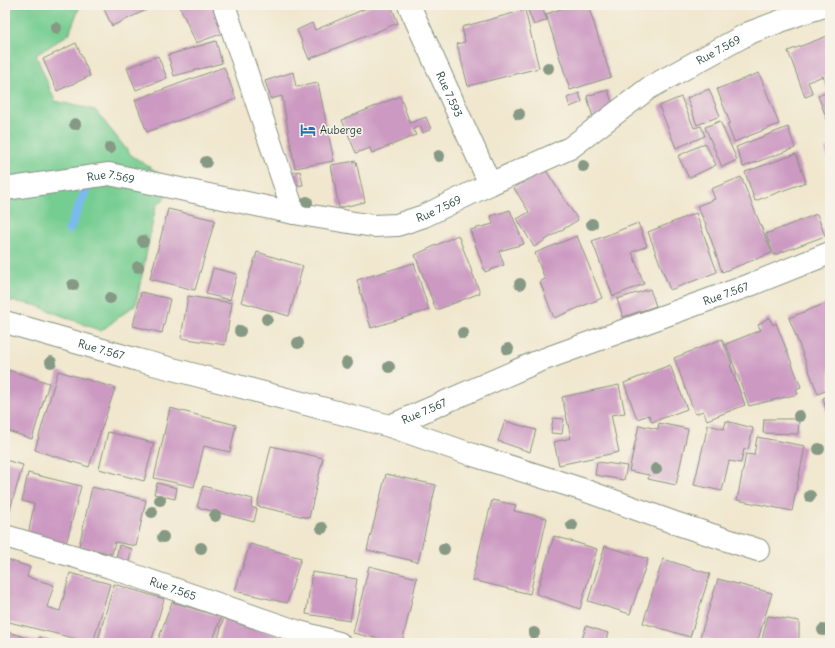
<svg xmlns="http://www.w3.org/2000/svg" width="835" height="648" viewBox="0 0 835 648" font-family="Delius,sans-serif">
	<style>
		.green { fill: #76cd92; stroke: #4a8563 }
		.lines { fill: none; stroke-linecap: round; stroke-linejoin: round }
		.stream { stroke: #7abaee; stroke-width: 9 }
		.building { fill: #cc99c2 }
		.minor-casing { stroke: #889281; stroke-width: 24 }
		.minor { stroke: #fff; stroke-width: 22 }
		.tree { fill: #869984 }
		.labels { text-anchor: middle; stroke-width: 3.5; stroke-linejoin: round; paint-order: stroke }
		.street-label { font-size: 11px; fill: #1f3d34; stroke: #f7f3e8 }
		.poi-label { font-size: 11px; fill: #1f3d34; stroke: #f7f3e8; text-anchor: start }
	</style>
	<rect width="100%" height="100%" fill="#f7f3e8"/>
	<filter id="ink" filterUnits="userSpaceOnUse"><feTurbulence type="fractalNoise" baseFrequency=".025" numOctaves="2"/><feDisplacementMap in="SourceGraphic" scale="8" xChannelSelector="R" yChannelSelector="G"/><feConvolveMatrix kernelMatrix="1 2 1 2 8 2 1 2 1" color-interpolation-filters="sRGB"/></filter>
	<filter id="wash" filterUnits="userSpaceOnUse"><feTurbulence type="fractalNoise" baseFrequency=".012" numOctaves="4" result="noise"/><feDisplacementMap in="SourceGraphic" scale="16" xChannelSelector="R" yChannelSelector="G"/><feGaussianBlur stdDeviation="0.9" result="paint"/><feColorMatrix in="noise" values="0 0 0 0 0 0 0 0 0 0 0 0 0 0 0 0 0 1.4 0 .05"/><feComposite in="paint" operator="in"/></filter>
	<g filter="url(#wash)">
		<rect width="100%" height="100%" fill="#f0e7ce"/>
		<path class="green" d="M5 5H78L79 8 69 34 36 55 55 101 95 110 131 155 178 186 156 206 136 304 101 331 35 305 5 300Z"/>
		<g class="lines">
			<path class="stream" d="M69 230 91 178"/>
		</g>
		<g id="blocks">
			<g class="building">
				<path d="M102 5H143L146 10 112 26Z"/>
				<path d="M179 5H219L229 31 196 43Z"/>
				<path d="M374 5H391L398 23 309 59 297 30 312 23 315 30Z"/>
				<path d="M526 5H541L547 20 534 25Z"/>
				<path d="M573 5H588L611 77 570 90 546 14Z"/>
				<path d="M525 10 539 68 468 86 457 44 465 42 462 27Z"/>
				<path d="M830 35V88L827 89 823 76 808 82 813 94 805 97 788 51Z"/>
				<path d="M216 41 222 63 174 76 168 55Z"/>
				<path d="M76 43 90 76 57 91 43 59Z"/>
				<path d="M158 56 167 78 136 90 127 68Z"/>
				<path d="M224 67 236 99 147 132 135 100Z"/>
				<path d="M293 72 296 87 318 83 334 161 295 168 282 96 271 99 265 81Z"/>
				<path d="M759 73 779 124 734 142 727 124 730 123 717 89Z"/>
				<path d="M709 89 720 116 697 125 687 98Z"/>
				<path d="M608 90 615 112 593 118 587 96Z"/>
				<path d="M830 91V127L818 96Z"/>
				<path d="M579 93 582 102 570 107 567 98Z"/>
				<path d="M400 96 410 123 426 117 431 129 423 133 420 126 413 129 416 135 372 153 370 148 356 153 342 120Z"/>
				<path d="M681 97 694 128 701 126 705 136 676 148 659 106Z"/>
				<path d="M720 121 737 160 722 167 705 127Z"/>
				<path d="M788 127 795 148 743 167 736 147Z"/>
				<path d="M705 143 716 165 689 178 678 156Z"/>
				<path d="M830 148V164L825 149Z"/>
				<path d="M796 154 806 182 755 201 745 172Z"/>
				<path d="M356 161 365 202 339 208 331 165Z"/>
				<path d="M545 169 578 220 534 247 517 219 529 212 514 188Z"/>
				<path d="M300 171 303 185 292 186 290 173Z"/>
				<path d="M741 177 772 253 722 272 705 222 697 206 715 199 711 189Z"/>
				<path d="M168 209 215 220 195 290 150 279Z"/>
				<path d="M510 210 524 244 499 251 504 265 485 272 470 230 493 224 491 216Z"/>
				<path d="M696 213 717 272 670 290 648 232Z"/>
				<path d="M817 214 825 236 774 255 766 234Z"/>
				<path d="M638 223 647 246 632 252 644 284 613 296 592 241Z"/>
				<path d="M458 235 480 293 436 310 415 255Z"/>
				<path d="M577 236 602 298 554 318 540 282 545 279 535 253Z"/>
				<path d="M257 252 303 266 289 316 241 302Z"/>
				<path d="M414 263 429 310 371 328 357 280Z"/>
				<path d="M213 268 237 274 230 300 206 294Z"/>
				<path d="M650 289 656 306 623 317 617 299Z"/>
				<path d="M141 292 170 299 162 333 133 326Z"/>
				<path d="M188 296 232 303 225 345 181 338Z"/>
				<path d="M829 302 830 306V389L818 394 789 318Z"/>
				<path d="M769 317 773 325 776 323 801 387 796 389 798 394 749 406 726 344 761 330 758 325Z"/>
				<path d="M722 339 732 364 730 365 745 405 707 420 703 411 695 414 674 358Z"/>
				<path d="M670 365 687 409 652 422 649 415 637 419 624 383Z"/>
				<path d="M5 369 49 383 32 439 5 430Z"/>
				<path d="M58 371 115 388 89 467 35 450Z"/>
				<path d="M619 385 625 413 611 415 619 452 559 465 554 442 571 438 562 397Z"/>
				<path d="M830 395V416L828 417 823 398Z"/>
				<path d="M170 408 236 425 230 452 204 446 194 487 154 478Z"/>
				<path d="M553 418 564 419 562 434 551 433Z"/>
				<path d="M764 419H799L798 434 763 433Z"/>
				<path d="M505 421 536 430 530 452 498 441Z"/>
				<path d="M726 421 753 428 748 450 744 449 741 463 729 461 722 491 694 485 708 425 724 429Z"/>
				<path d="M659 423 688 429 676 485 648 479 649 475 629 471 639 425 658 429Z"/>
				<path d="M108 432 154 443 144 481 99 469Z"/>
				<path d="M757 437 805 446 792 511 737 500 746 454 754 455Z"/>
				<path d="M271 446 323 458 309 518 257 506Z"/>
				<path d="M5 460 23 465 7 520 5 519Z"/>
				<path d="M597 462 627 466 624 480 595 475Z"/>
				<path d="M28 473 81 486 66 544 28 536 34 504 22 501Z"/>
				<path d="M386 474 436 485 418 562 367 550Z"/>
				<path d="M157 483 177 488 175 499 154 494Z"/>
				<path d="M203 486 253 499 251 507 257 509 254 522 197 507Z"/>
				<path d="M92 487 146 500 136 546 115 542 112 554 79 546Z"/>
				<path d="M492 500 516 505 514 511 547 518 530 594 472 580Z"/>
				<path d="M554 536 597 549 580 609 536 594Z"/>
				<path d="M250 544 301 558 287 603 235 591Z"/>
				<path d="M119 545 132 549 128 565 115 562Z"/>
				<path d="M605 546 648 559 630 614 588 601Z"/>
				<path d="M5 559 30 567 27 577 54 585 47 607 60 611 70 573 110 584 93 643 5 621Z"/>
				<path d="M663 559 710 574 690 637 643 623Z"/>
				<path d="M369 566 417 578 402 643H397L353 633Z"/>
				<path d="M312 572 357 579 350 621 306 614Z"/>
				<path d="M718 579 772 593 757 643H722L700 637Z"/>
				<path d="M114 584 164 599 151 643H97Z"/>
				<path d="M172 602 221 617 212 643H157Z"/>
				<path d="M768 616 799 621V643H761Z"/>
				<path d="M224 617 240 622V624L277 635 275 643H217Z"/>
				<path d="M586 626 608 633 605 643H581Z"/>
				<path d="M5 631 37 641 36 643H5Z"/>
				<path d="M39 637 57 643H37Z"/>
			</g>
		</g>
	</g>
	<g filter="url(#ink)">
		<use href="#blocks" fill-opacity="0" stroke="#889281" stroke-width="1"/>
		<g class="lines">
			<g class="minor-casing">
				<g id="minor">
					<path d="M224 5 294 213"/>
					<path id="s1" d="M409 5 490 184"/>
					<path id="s2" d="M5 189 109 174 294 213 373 226 397 225 424 216 490 184 570 148 649 88 749 33 802 13 828 5"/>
					<path id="s3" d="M5 322 138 360 390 426 539 361 750 285 830 253"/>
					<path d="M390 426 473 455 581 489 678 524 758 550"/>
					<path id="s4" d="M5 536 110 567 296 631 339 643"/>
				</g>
			</g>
			<use href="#minor" class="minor"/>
		</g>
		<g class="tree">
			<circle cx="56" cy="28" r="6"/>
			<circle cx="548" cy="68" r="6"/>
			<circle cx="519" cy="114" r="6"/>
			<circle cx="75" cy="124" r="6"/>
			<circle cx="110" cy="148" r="6"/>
			<circle cx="439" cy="156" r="6"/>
			<circle cx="206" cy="162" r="6"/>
			<circle cx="583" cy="166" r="6"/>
			<circle cx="307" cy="202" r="6"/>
			<circle cx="592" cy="224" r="6"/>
			<circle cx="143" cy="241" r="6"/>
			<circle cx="138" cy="267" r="6"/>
			<circle cx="520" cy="284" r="6"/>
			<circle cx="73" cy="285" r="6"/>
			<circle cx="110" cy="298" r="6"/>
			<circle cx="267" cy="319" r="6"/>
			<circle cx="240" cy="331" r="6"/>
			<circle cx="463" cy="333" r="6"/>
			<circle cx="298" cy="343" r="6"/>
			<circle cx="508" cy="349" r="6"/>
			<circle cx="51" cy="362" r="6"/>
			<circle cx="347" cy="363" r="6"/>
			<circle cx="389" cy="367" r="6"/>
			<circle cx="799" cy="416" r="6"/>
			<circle cx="819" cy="449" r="6"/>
			<circle cx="656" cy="469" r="6"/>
			<circle cx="810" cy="496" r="6"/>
			<circle cx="160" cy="500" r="6"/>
			<circle cx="152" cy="512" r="6"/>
			<circle cx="215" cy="516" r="6"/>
			<circle cx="572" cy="525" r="6"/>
			<circle cx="322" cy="528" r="6"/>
			<circle cx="163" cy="537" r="6"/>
			<circle cx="201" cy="548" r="6"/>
			<circle cx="444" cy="549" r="6"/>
			<circle cx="823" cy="630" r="6"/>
			<circle cx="534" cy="633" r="6"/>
		</g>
	</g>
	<defs>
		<g id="hotel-bare" transform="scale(1.2)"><path d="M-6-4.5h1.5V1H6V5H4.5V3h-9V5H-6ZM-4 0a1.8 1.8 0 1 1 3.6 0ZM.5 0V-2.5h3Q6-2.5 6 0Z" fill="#1f6fb2" stroke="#f7f3e8" stroke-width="2.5" paint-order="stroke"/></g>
	</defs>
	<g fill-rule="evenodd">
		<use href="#hotel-bare" x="308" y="130"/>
	</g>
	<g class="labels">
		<g class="street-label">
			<text dy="4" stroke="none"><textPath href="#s2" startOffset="766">Rue 7.569</textPath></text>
			<text dy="4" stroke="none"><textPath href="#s1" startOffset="98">Rue 7.593</textPath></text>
			<text dy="4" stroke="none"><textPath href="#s2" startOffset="107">Rue 7.569</textPath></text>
			<text dy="4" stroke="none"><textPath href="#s2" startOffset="443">Rue 7.569</textPath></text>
			<text dy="4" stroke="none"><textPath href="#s3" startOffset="760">Rue 7.567</textPath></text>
			<text dy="4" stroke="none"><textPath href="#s3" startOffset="100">Rue 7.567</textPath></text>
			<text dy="4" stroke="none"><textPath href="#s3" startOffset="436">Rue 7.567</textPath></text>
			<text dy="4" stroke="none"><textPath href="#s4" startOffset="176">Rue 7.565</textPath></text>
		</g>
		<g class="poi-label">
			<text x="320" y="134">Auberge</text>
		</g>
	</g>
	<rect width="835" height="648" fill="none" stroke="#f7f3e8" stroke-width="20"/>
</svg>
